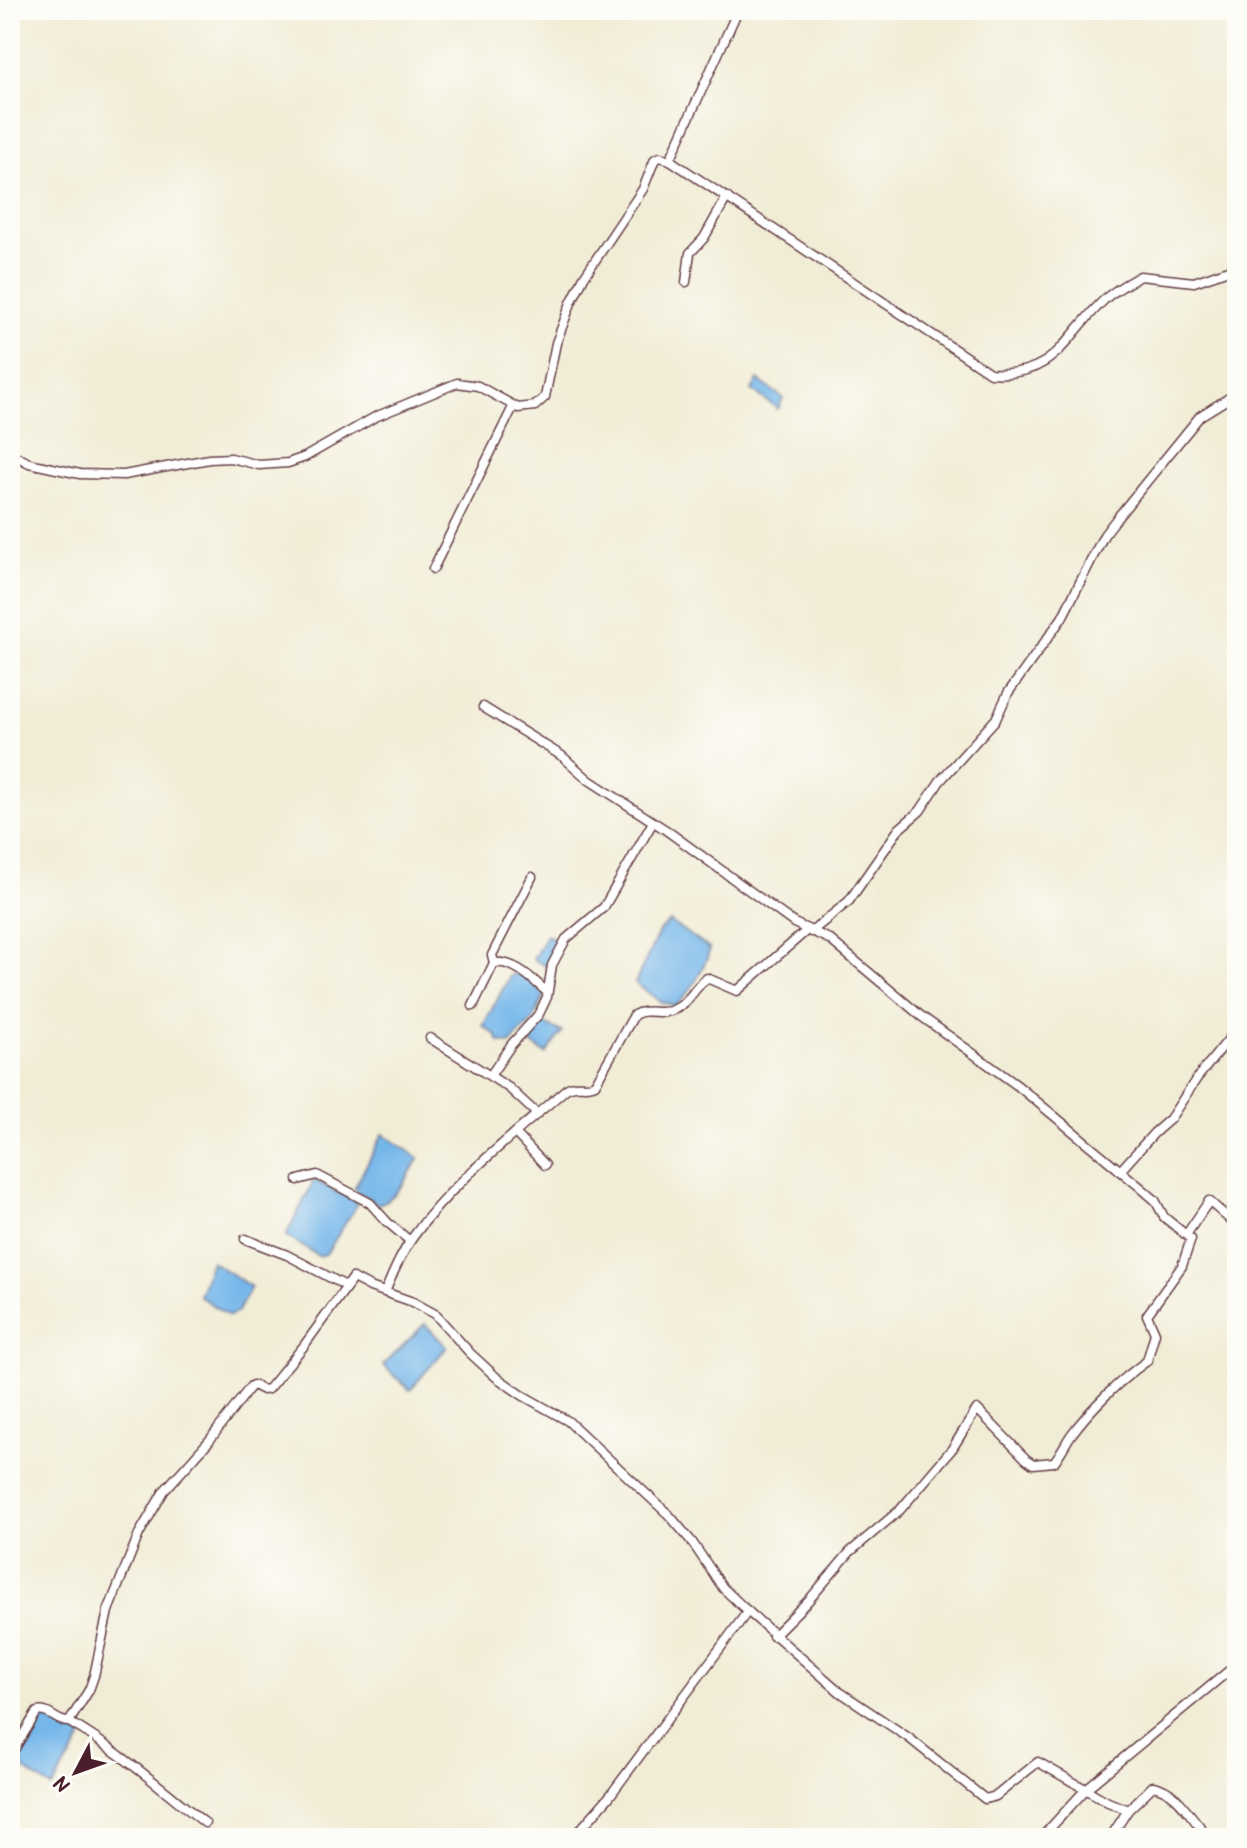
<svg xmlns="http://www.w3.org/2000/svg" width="1247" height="1848" viewBox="0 0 1247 1848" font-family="'Patrick Hand',sans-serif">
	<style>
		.water { fill: #76b7ea; stroke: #606b8a; stroke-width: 2 }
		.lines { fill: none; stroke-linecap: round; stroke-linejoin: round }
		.minor-casing { stroke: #633e44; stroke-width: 11 }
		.minor { stroke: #fff; stroke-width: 8 }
	</style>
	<rect width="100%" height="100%" fill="#fdfcf7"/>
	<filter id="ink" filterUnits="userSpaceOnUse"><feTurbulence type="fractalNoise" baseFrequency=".0125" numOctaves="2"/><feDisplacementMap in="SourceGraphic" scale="16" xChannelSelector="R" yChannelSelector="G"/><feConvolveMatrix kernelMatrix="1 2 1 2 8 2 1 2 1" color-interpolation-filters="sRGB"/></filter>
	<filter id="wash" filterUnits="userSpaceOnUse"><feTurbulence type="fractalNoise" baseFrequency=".006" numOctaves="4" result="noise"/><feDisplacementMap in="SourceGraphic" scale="32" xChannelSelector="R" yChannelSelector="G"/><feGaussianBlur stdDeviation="1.8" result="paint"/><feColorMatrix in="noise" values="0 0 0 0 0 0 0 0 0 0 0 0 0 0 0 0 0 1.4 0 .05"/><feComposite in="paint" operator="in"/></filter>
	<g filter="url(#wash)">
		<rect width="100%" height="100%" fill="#f1ecd5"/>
		<g class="water">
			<path d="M758 380 783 398 778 409 752 390Z"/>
			<path d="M670 922 710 949C703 971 692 991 675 1006L661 1002 635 983 660 930Z"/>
			<path d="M546 935 562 942 547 967 533 959Z"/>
			<path d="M514 974 523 975 545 994 533 1020 510 1044 499 1042 496 1035 483 1026 510 976Z"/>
			<path d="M540 1022 562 1032 546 1054 529 1042Z"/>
			<path d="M383 1134 419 1158C409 1173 397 1200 378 1204L354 1189Z"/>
			<path d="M314 1180 358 1203 326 1254 318 1256 286 1236Z"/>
			<path d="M211 1261 251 1287 237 1313 229 1316 199 1296Z"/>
			<path d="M425 1324 447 1347 410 1390 383 1365Z"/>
			<path d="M44 1713 83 1737 52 1788 15 1763Z"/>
		</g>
	</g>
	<g filter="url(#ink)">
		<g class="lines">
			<g class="minor-casing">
				<g id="minor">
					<path d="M670 160 738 10"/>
					<path d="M686 282 690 253 704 238 727 197"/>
					<path d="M10 453 29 463 80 474 124 475 209 459 231 458 259 465 288 463 305 457 375 417 457 383 478 386 518 408 535 406 545 397 556 343 571 303 584 277 643 189 655 159 660 157 670 160 990 373C1055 378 1064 338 1104 300 1114 290 1128 283 1140 276L1194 282 1237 267"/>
					<path d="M433 569 513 407"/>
					<path d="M483 707 562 756 589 780 666 830 794 923 829 939 921 1016 1018 1086 1140 1187 1155 1200 1164 1217 1191 1239 1182 1266 1147 1315 1155 1333 1147 1361C1120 1380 1091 1408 1071 1435 1065 1444 1061 1453 1054 1462L1033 1464 1026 1459 977 1409 952 1449 900 1510 850 1552 808 1601 773 1636"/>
					<path d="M811 932 849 901 899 829 920 811 940 781 996 719 1008 693 1062 618 1104 535 1117 518 1200 416 1237 393"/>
					<path d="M494 963C514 960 532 979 546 991"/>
					<path d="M473 1006 494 963 492 955 532 877"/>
					<path d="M430 1038 509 1088 537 1114"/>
					<path d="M490 1076 511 1045 539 1014 547 997 552 965 566 939 604 907 653 822"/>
					<path d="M515 1133 545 1165"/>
					<path d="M1120 1171 1154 1133 1170 1119 1197 1078 1237 1029"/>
					<path d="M298 1180 317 1175 370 1203 387 1222 410 1241"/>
					<path d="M1186 1235 1209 1201 1237 1226"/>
					<path d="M245 1239 287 1255 346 1286"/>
					<path d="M385 1292C393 1273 401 1254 413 1237 453 1181 515 1134 566 1089 576 1082 586 1089 595 1084L634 1015C647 1007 660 1016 673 1010 689 1004 694 987 707 978L737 991 806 931"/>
					<path d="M69 1722C118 1750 161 1788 205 1823"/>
					<path d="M10 1756 37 1712C50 1709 57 1723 69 1722L89 1690 94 1676 108 1611 139 1534 164 1491 209 1441 251 1386 253 1385 263 1390 268 1389 303 1347 353 1278 370 1287 413 1302 435 1314 470 1353 496 1377 522 1395 568 1421 670 1516 692 1542 723 1588 743 1607 840 1692 909 1738 985 1799 996 1796 1038 1762 1108 1802 1128 1810"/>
					<path d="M573 1838 609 1797 748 1611"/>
					<path d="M715 1838H720"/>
					<path d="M1041 1838 1087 1788 1237 1664"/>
					<path d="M1110 1838 1128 1810 1153 1786C1182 1792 1190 1821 1211 1838"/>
				</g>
			</g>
			<use href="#minor" class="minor"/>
		</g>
	</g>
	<rect width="1247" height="1848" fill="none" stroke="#fdfcf7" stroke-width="40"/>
	<g transform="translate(76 1772) rotate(229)" stroke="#fdfcf7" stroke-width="6" paint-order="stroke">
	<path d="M0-6L14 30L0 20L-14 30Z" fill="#4a1f2b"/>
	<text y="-12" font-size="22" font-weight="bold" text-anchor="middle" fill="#4a1f2b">N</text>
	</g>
</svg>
